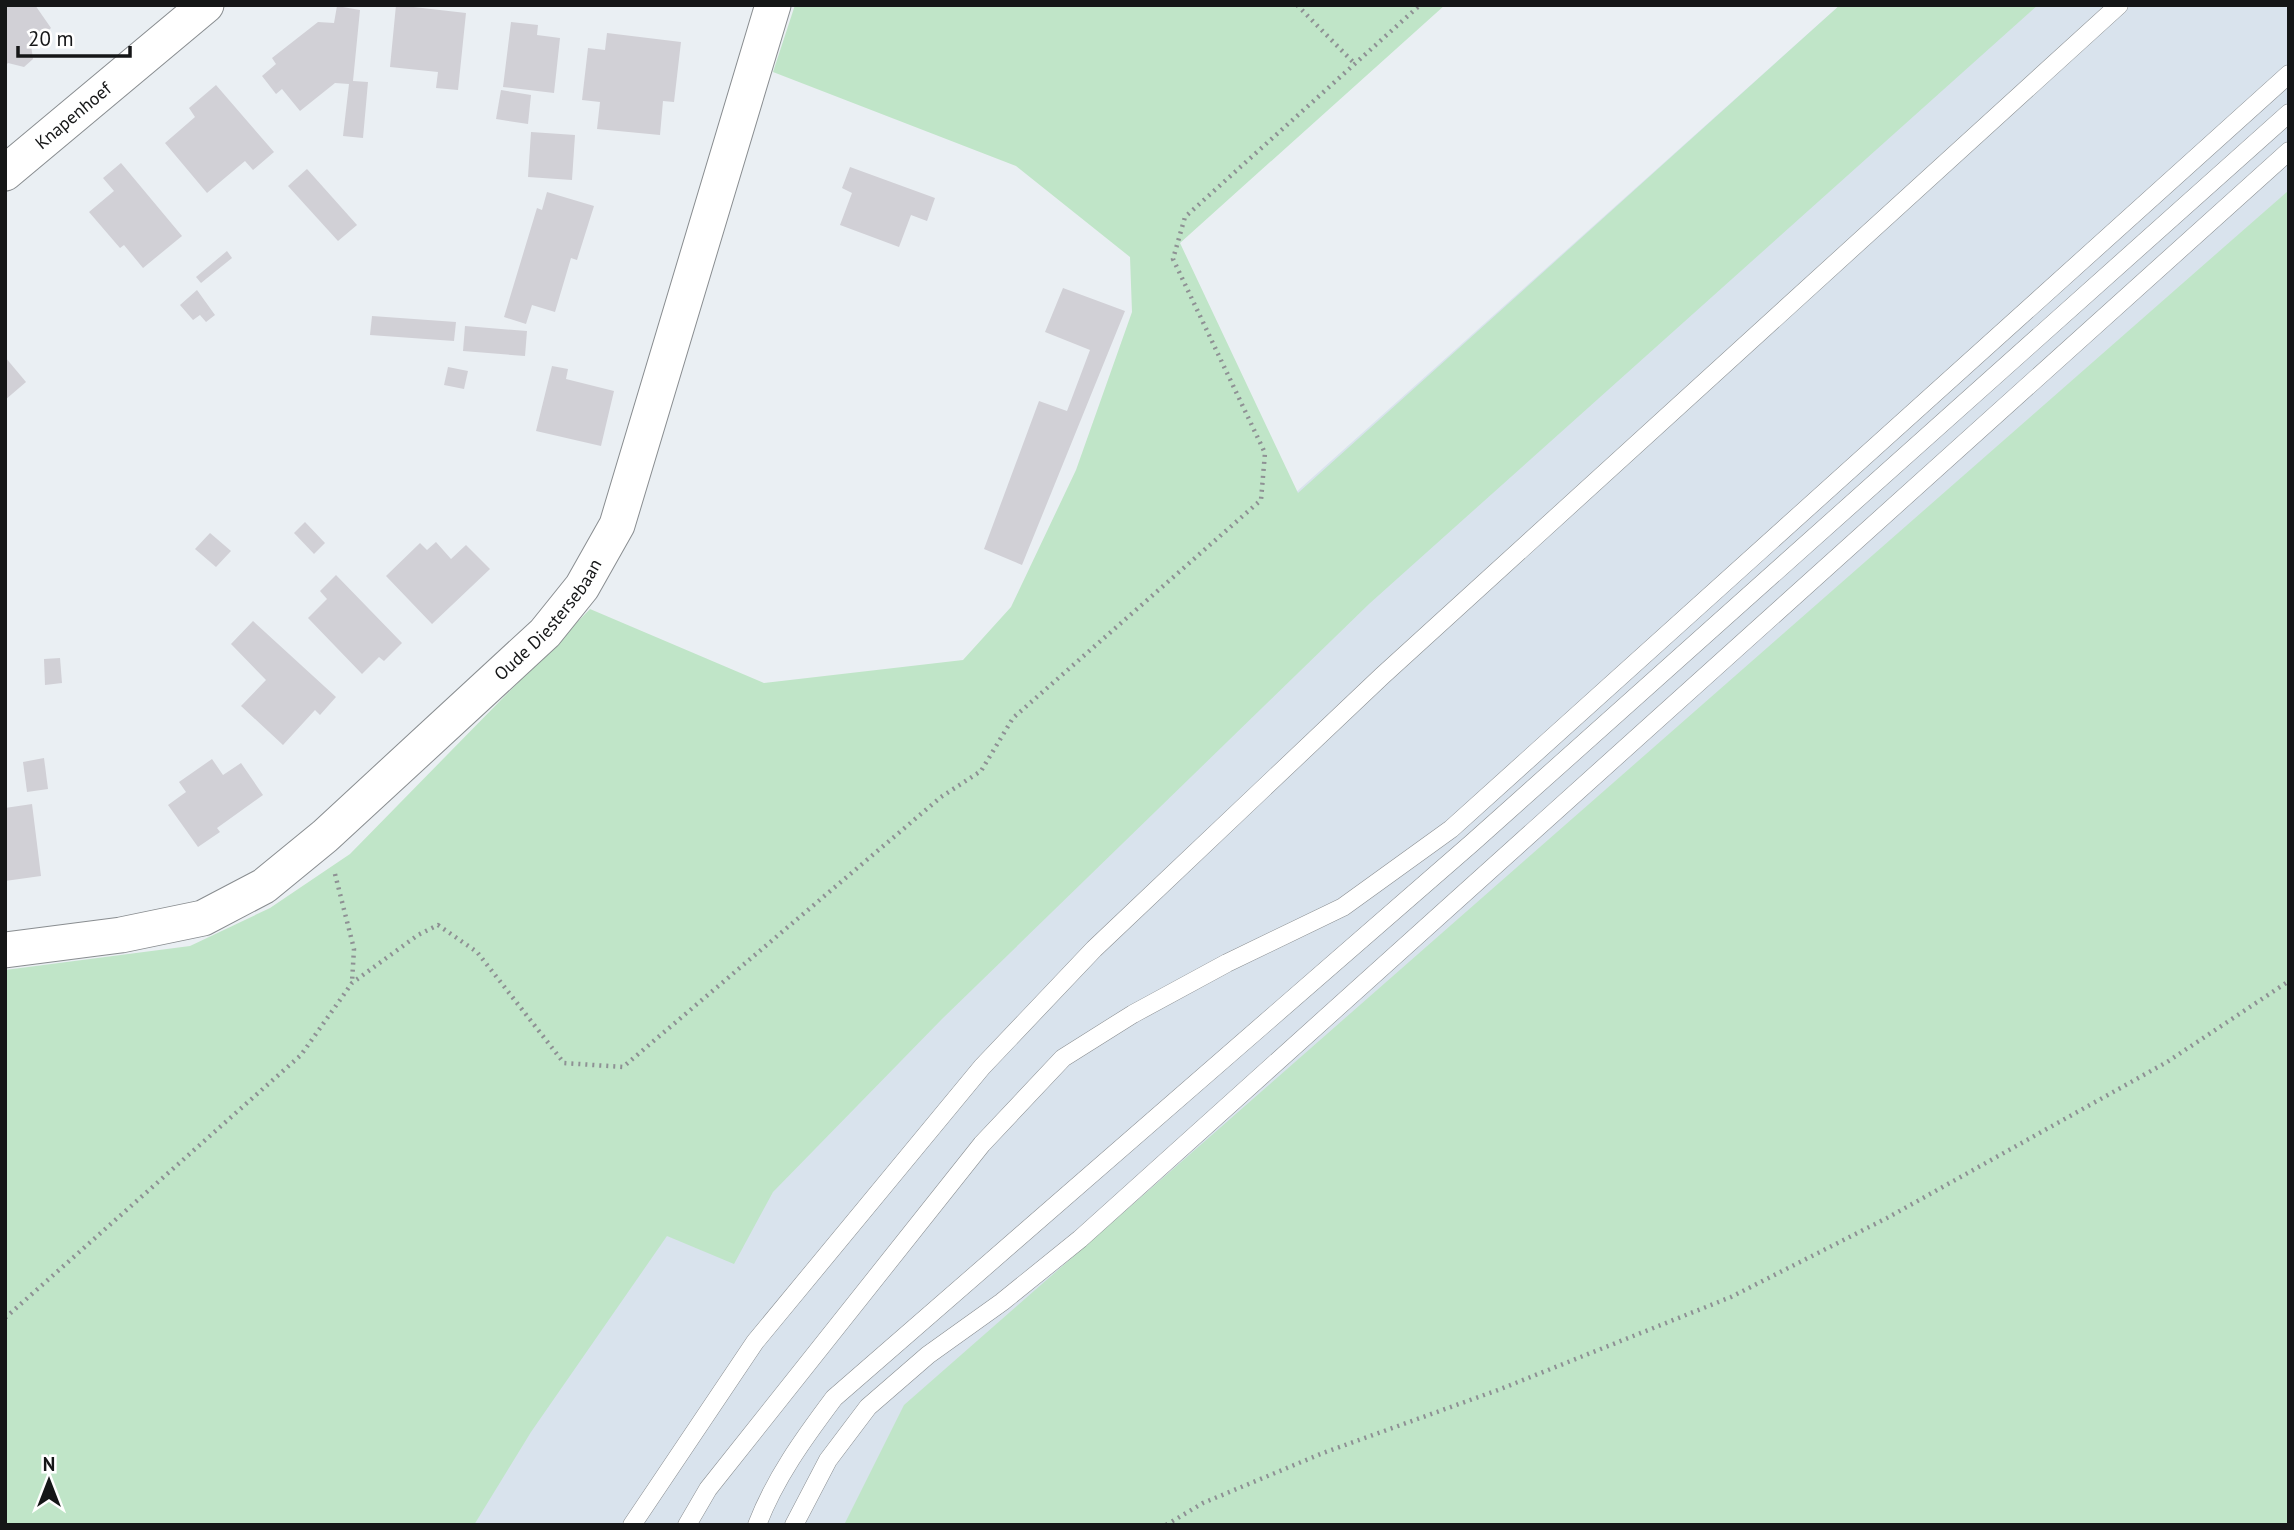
<svg xmlns="http://www.w3.org/2000/svg" width="2294" height="1530" viewBox="0 0 2294 1530" font-family="'PT Sans',sans-serif">
	<style>
		.built { fill: #d9e3ed }
		.green { fill: #c0e5c8 }
		.building { fill: #d1d0d6 }
		.lines { fill: none; stroke-linecap: round; stroke-linejoin: round }
		.service-casing { stroke: #898d90; stroke-width: 19 }
		.minor-casing { stroke: #898d90; stroke-width: 37 }
		.path { stroke: #8e9194; stroke-width: 4.5; stroke-dasharray: 2 5; stroke-linecap: butt }
		.service { stroke: #fff; stroke-width: 18 }
		.minor { stroke: #fff; stroke-width: 35 }
		.labels { text-anchor: middle; stroke-width: 6; stroke-linejoin: round; paint-order: stroke }
		.street-label { font-size: 18px; fill: #151617; stroke: #fff }
	</style>
	<rect width="100%" height="100%" fill="#eaeff3"/>
	<path class="built" d="M1840 5H2289V1525H143Z"/>
	<g class="green">
		<path d="M795 5H1445L1180 243 1298 493 1840 5H2038L1369 604 942 1019 773 1192 734 1264 667 1236 531 1432 474 1525H5V970L190 946 270 908 350 854 590 609 764 683 963 660 1011 607 1076 470 1132 312 1130 257 1016 166 773 72Z"/>
		<path d="M2289 190V1525H844L904 1405Z"/>
	</g>
	<g class="building">
		<path d="M5 5H35L51 28 31 45 33 59 24 67 8 63 5 66Z"/>
		<path d="M396 5 466 13 458 90 436 88 438 72 390 67Z"/>
		<path d="M337 6 360 10 353 81 368 82 363 138 343 136 349 84 335 83 300 111 282 89 276 94 262 76 276 64 272 58 318 22 334 23Z"/>
		<path d="M511 22 538 25 537 35 560 38 554 93 503 87Z"/>
		<path d="M607 33 681 42 674 102 663 101 660 135 597 129 600 102 582 100 588 48 605 50Z"/>
		<path d="M216 85 274 152 253 170 245 161 207 193 165 143 195 117 189 108Z"/>
		<path d="M501 90 531 95 528 124 496 119Z"/>
		<path d="M531 132 575 135 572 180 528 177Z"/>
		<path d="M121 163 182 236 143 268 124 245 120 248 89 212 114 191 103 178Z"/>
		<path d="M850 167 935 198 927 221 911 215 899 247 840 225 852 193 842 188Z"/>
		<path d="M307 169 357 225 338 241 288 186Z"/>
		<path d="M547 192 594 206 577 260 571 258 555 312 532 305 526 324 504 317 537 208 542 210Z"/>
		<path d="M227 251 232 258 201 283 196 277Z"/>
		<path d="M1063 288 1125 311 1022 565 984 549 1039 401 1067 411 1090 350 1045 332Z"/>
		<path d="M197 290 215 315 206 322 200 315 193 320 180 305Z"/>
		<path d="M372 316 456 322 454 341 370 335Z"/>
		<path d="M465 326 527 331 525 356 463 351Z"/>
		<path d="M5 357 26 382 5 400Z"/>
		<path d="M552 366 568 369 566 379 614 391 601 446 536 431Z"/>
		<path d="M448 367 468 371 464 389 444 385Z"/>
		<path d="M305 522 325 543 314 554 294 533Z"/>
		<path d="M210 533 231 551 216 567 195 549Z"/>
		<path d="M436 542 451 559 466 545 490 569 432 624 386 576 420 543 427 550Z"/>
		<path d="M336 575 402 643 384 661 379 657 362 674 308 618 327 599 320 591Z"/>
		<path d="M253 621 336 697 320 715 315 710 283 745 241 706 266 680 231 644Z"/>
		<path d="M60 658 62 683 45 685 44 659Z"/>
		<path d="M44 758 48 789 27 792 23 762Z"/>
		<path d="M212 759 223 775 241 763 263 795 217 828 220 832 198 847 168 805 186 792 179 782Z"/>
		<path d="M32 804 41 876 5 881V808Z"/>
	</g>
	<g class="lines">
		<g class="service-casing">
			<g id="service">
				<path d="M632 1525 755 1342 982 1067 1094 949 1382 676 2119 5"/>
				<path d="M687 1525 708 1489 982 1144 1063 1058 1133 1014 1227 963 1343 907 1451 829 2289 74"/>
				<path d="M757 1525C775 1478 804 1438 834 1398L1472 843 2289 113"/>
				<path d="M794 1525 828 1460 868 1407 928 1355 1002 1302 1080 1239 2289 151"/>
			</g>
		</g>
		<g class="minor-casing">
			<g id="minor">
				<path id="s1" d="M5 173 206 5"/>
				<path id="s2" d="M5 950 121 935 203 918 264 886 325 836 545 633 582 587 617 525 773 5"/>
			</g>
		</g>
		<g class="path">
			<path d="M1297 5 1355 64"/>
			<path d="M335 874 354 949 352 982"/>
			<path d="M5 1318 301 1055 352 983 418 935 438 925 477 952 564 1063 623 1067 941 797 981 771 1013 718 1261 500 1265 453 1173 259 1185 217 1420 5"/>
			<path d="M1166 1525 1203 1503 1323 1453 1498 1390 1731 1297 1887 1218 2167 1062 2289 981"/>
		</g>
		<use href="#service" class="service"/>
		<use href="#minor" class="minor"/>
	</g>
	<g class="labels">
		<g class="street-label">
			<text dy="6" stroke="none"><textPath href="#s1" startOffset="89">Knapenhoef</textPath></text>
			<text dy="6" stroke="none"><textPath href="#s2" startOffset="660">Oude Diestersebaan</textPath></text>
		</g>
	</g>
	<rect width="2294" height="1530" fill="none" stroke="#151617" stroke-width="14"/>
	<g transform="translate(49 1481)" stroke="#ffffff" stroke-width="5" paint-order="stroke">
	<path d="M0-5L12 26L0 18L-12 26Z" fill="#151617"/>
	<text y="-10" font-size="19" font-weight="bold" text-anchor="middle" fill="#151617">N</text>
	</g>
	<path d="M18 46v10h112v-10" fill="none" stroke="#151617" stroke-width="3.5"/>
	<text x="28" y="46" font-size="21" fill="#151617" stroke="#ffffff" stroke-width="5" paint-order="stroke">20 m</text>
</svg>
